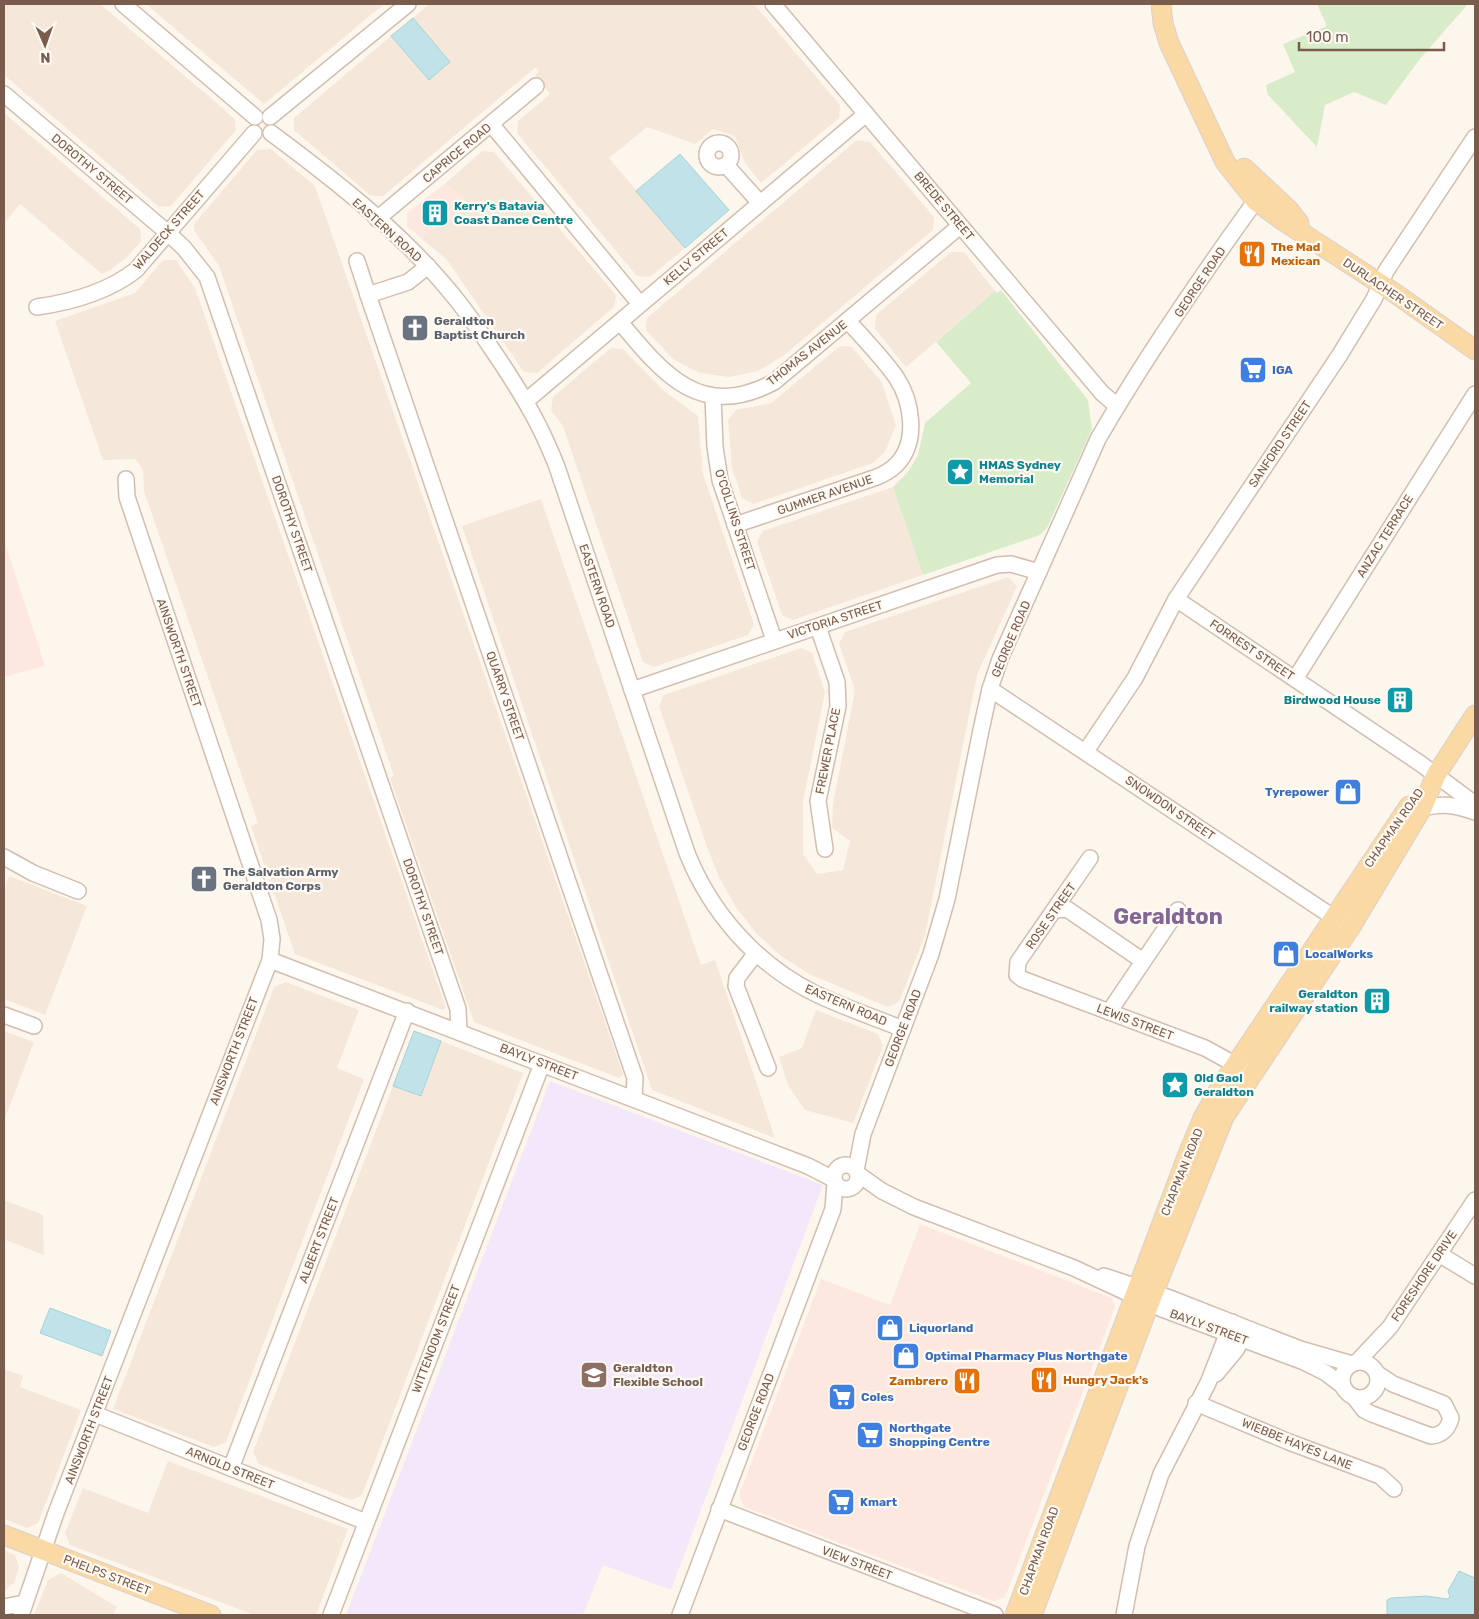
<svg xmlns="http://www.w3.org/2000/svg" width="1479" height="1619" viewBox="0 0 1479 1619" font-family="Rubik,sans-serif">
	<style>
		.residential { fill: #f5e8da }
		.commercial { fill: #fde8e0 }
		.education { fill: #f3e8fa }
		.green { fill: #d8ecc9 }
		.water { fill: #bfe3e8; stroke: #a5d3da }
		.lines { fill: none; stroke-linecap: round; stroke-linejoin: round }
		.minor-casing { stroke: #d1beb0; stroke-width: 18 }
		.major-casing { stroke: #dad1cd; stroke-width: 21 }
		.minor { stroke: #fff; stroke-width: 15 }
		.major { stroke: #fbd9a5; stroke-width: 19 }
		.labels { text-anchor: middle; stroke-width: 4.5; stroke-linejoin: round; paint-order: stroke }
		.street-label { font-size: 12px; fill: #7a5c4d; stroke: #fffaf3 }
		.culture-label { font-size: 12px; font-weight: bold; fill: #0d838f; stroke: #fffaf3; text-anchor: start }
		.food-label { font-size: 12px; font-weight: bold; fill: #c56008; stroke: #fffaf3; text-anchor: start }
		.worship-label { font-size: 12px; font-weight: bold; fill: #5b616d; stroke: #fffaf3; text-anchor: start }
		.shop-label { font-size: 12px; font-weight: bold; fill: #366cbe; stroke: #fffaf3; text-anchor: start }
		.education-label { font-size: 12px; font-weight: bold; fill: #785e54; stroke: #fffaf3; text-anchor: start }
		.town-label { font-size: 22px; font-weight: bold; fill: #846695; stroke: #fffaf3 }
	</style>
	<rect width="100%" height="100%" fill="#fdf6ec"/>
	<g class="residential">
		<path d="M4 4H100L219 105 235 120 236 130 171 206 159 207 4 75Z"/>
		<path d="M146 4H384L264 104Z"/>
		<path d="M429 4H754L840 105 839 118 761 183 745 163 735 136 713 129 695 144 647 127 609 158 685 248 650 277 637 276 517 133 518 121 550 94 535 75 539 71 536 67 383 196H371L294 130V118L391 36 429 80 450 63 413 18Z"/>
		<path d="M4 113 140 229 141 241 128 256 110 270 102 274 20 204 4 223Z"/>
		<path d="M857 140 870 142 934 217 933 230 783 356 758 371 729 377 700 373 674 360 646 330 647 318Z"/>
		<path d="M271 149 315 186 623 1074 619 1078 474 1022 390 778 394 776 219 266 194 230V224L257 150Z"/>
		<path d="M482 151 494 152 616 295 614 307 537 373 524 372 447 260 420 237 472 206 446 183Z"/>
		<path d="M951 252H964L995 291 906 367 875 329 876 315Z"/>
		<path d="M163 260H176L195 288 446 1008 443 1010 295 954 251 826 258 823 144 491 143 470 136 459 103 460 55 321 135 293Z"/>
		<path d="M840 346 852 347 882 383 896 425 885 452 873 463 753 504 742 498 732 468 728 420 736 410 771 403Z"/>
		<path d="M611 348 623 349 664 391 698 416 703 474 754 624 748 635 654 667 643 662 563 426 551 410 553 397Z"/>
		<path d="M893 487 923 575 793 620 782 615 757 542 763 531Z"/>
		<path d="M541 499 701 965 715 960 775 1138 652 1090 462 526Z"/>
		<path d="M1008 577 1017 586 977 675 925 935 899 1002 888 1007 809 974 781 956 756 933 735 906 719 877 707 847 659 706 664 695 801 648 812 653 825 692 803 802V854L817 874 843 870 850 841 832 828 833 804 855 690 839 644 845 632Z"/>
		<path d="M9 876 87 906 45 1015 4 999V890Z"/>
		<path d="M286 982 359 1010 337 1068 364 1079 226 1442 214 1447 113 1409 274 987Z"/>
		<path d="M816 1010 878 1034 883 1046 853 1123 805 1110 788 1085 779 1057 802 1048Z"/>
		<path d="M4 1031 34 1042 4 1121Z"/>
		<path d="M441 1041 523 1073 362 1495 351 1500 259 1464 253 1452 393 1086 421 1095Z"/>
		<path d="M4 1200 43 1215 44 1255 6 1240 4 1244Z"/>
		<path d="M4 1369 23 1376 20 1387 81 1410 38 1523 27 1528 4 1519Z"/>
		<path d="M168 1461 348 1529 316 1615H254L70 1545 65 1533 83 1488 148 1513Z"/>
		<path d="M4 1550 15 1555 19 1567 14 1583 4 1591Z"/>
		<path d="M61 1573 117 1607 113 1615H34L48 1580Z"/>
	</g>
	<g class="commercial">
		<path d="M446 183 472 206 420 237 407 226V213Z"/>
		<path d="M4 540 45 666 4 677Z"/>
		<path d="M920 1224 1112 1298 1115 1307 1005 1597 994 1601 744 1507 739 1495 821 1279 890 1305Z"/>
	</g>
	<path class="education" d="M550 1081 823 1185 671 1590 603 1565 583 1615H346Z"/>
	<g class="green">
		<path d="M1317 4H1468L1419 60 1386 105 1354 92 1325 105 1317 147 1268 95 1266 85 1295 72 1283 44 1327 26Z"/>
		<path d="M1001 290 1088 400 1092 429 1047 528 1040 535 923 575 893 487 908 472 918 455 925 423 971 383 936 342 995 291 997 293Z"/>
	</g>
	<g class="water">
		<path d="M413 18 450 62 429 80 391 36Z"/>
		<path d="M680 154 729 210 685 248 636 191Z"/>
		<path d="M414 1031 441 1041 421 1096 393 1086Z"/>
		<path d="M50 1308 111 1331 102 1356 40 1333Z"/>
		<path d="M1459 1571 1475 1578V1615H1387V1600L1391 1598 1427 1596 1447 1599 1450 1597 1448 1591Z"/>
	</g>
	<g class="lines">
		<g class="minor-casing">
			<g id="minor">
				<path d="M123 4 255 117"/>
				<path d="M773 4 1102 393 1117 406"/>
				<path d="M4 94 168 233 184 248 207 277 458 1009 459 1032"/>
				<path d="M270 117 408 4"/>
				<path d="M492 125 640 304"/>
				<path d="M271 133C336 181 406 236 456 299 473 320 487 342 502 364 526 401 541 426 557 467L687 853C711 913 756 964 814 993 843 1007 873 1017 903 1029"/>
				<circle cx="719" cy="155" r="12"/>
				<path d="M726 165 760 203"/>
				<path d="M377 219 536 86"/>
				<path d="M357 261 368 295"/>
				<path d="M428 266 408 282 368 295 635 1078 634 1099"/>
				<path d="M37 307C72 302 108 292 136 270L254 133"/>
				<path d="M620 322C664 375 701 421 774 382L960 226"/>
				<path d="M713 396 715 447 720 480 774 640"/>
				<path d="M526 401 866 114"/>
				<path d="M735 525 877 477C884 474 891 470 896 465 919 442 912 401 896 377 882 357 864 339 848 321"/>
				<path d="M1176 599 1421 764 1475 804"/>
				<path d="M818 627 837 682 838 706 818 801 825 849"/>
				<path d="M1295 679 1475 394"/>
				<path d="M990 689 1342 923"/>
				<path d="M632 690 997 565 1011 564 1039 572"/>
				<path d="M1086 751 1135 678 1176 599 1339 356 1374 299 1386 271 1475 137"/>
				<path d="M1422 808C1442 803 1456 805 1475 812"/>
				<path d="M4 857 33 873 78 891"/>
				<path d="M1090 858 1018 962 1017 975 1022 979 1205 1048 1245 1070"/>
				<path d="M1055 910 1067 909 1143 961"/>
				<path d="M756 953 737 978 736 986 768 1068"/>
				<path d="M270 960 808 1166 833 1179"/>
				<path d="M1109 1012 1178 910"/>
				<path d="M4 1015 34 1026"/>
				<circle cx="846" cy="1177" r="12"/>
				<path d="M856 1170 863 1134 931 954 947 899 981 730 990 689 1000 659 1098 439C1147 354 1204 272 1262 192"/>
				<path d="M858 1174 882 1191 914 1207 1074 1268 1162 1309 1304 1362 1326 1373 1343 1386"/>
				<path d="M1439 1254 1475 1276"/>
				<path d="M1104 1276 1167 1297 1300 1349 1352 1364"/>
				<circle cx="1360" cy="1380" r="18"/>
				<path d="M1357 1362 1390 1327 1475 1200"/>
				<path d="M1216 1374 1236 1350 1247 1330"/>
				<path d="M1354 1397 1364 1410 1372 1414 1431 1436C1443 1435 1448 1429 1451 1418L1444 1404 1393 1384 1378 1374"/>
				<path d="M1196 1403 1289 1442 1380 1476 1394 1489"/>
				<path d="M95 1414 366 1522"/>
				<path d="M231 1468 407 1011"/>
				<path d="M719 1509 995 1615"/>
				<path d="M4 1607 24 1603"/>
				<path d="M21 1615 56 1513 270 960 272 939 269 920 127 497 126 479"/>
				<path d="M331 1615 542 1064"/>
				<path d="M680 1615 833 1209 835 1183"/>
				<path d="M1124 1615 1137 1546 1161 1474 1208 1383 1232 1322"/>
			</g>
		</g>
		<g class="major-casing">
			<g id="major">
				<path d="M1161 4 1163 23 1169 43 1225 162 1256 201 1282 220 1396 294 1475 350"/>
				<path d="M1244 168 1289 210 1299 223"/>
				<path d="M4 1535 211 1615"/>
				<path d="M1015 1615 1188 1154 1203 1118 1220 1088 1409 806"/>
				<path d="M1032 1615 1149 1304 1224 1117 1350 928 1422 808 1436 775 1475 715"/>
			</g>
		</g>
		<use href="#minor" class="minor"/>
		<use href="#major" class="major"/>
	</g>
	<defs>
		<g id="building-square" transform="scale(1.4375)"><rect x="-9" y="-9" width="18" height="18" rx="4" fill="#0f9aa8" stroke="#fffaf3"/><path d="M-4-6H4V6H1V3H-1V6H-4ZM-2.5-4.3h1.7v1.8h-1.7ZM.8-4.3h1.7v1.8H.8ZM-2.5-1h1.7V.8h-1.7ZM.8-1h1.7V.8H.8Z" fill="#fff"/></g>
		<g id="restaurant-square" transform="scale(1.4375)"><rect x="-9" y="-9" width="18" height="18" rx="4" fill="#e8710a" stroke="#fffaf3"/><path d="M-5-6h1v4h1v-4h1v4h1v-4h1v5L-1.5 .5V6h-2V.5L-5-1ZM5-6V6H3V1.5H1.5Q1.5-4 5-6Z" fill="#fff"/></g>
		<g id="church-square" transform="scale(1.4375)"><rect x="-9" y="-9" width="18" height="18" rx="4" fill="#6b7280" stroke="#fffaf3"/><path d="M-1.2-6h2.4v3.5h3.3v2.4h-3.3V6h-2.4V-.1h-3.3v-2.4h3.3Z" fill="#fff"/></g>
		<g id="supermarket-square" transform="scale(1.4375)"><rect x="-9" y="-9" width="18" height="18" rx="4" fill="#3f7fe0" stroke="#fffaf3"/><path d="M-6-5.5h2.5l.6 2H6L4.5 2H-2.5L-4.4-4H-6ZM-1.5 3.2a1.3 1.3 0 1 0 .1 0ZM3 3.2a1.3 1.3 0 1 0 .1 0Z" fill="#fff"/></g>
		<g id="sight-square" transform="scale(1.4375)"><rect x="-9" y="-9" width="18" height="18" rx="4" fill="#0f9aa8" stroke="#fffaf3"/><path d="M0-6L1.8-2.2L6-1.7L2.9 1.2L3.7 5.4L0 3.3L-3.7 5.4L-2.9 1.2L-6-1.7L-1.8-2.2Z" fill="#fff"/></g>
		<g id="shop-square" transform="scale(1.4375)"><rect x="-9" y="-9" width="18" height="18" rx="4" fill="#3f7fe0" stroke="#fffaf3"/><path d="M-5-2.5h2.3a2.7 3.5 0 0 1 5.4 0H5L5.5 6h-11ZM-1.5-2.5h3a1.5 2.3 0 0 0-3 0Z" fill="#fff"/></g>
		<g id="school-square" transform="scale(1.4375)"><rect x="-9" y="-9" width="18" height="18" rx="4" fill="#8d6e63" stroke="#fffaf3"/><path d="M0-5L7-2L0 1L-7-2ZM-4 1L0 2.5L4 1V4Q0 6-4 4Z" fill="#fff"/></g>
	</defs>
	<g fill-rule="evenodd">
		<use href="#building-square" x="435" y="213"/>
		<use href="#restaurant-square" x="1252" y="254"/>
		<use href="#church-square" x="415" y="328"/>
		<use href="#supermarket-square" x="1253" y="370"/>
		<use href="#sight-square" x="960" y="472"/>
		<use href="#building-square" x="1400" y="700"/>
		<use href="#shop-square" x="1348" y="792"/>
		<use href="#church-square" x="204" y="879"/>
		<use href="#shop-square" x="1286" y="954"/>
		<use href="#building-square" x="1377" y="1001"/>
		<use href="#sight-square" x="1175" y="1085"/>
		<use href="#shop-square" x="890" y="1328"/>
		<use href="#shop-square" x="906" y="1356"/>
		<use href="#school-square" x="594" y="1375"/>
		<use href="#restaurant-square" x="1044" y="1380"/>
		<use href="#restaurant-square" x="967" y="1381"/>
		<use href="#supermarket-square" x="842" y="1397"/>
		<use href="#supermarket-square" x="870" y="1435"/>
		<use href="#supermarket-square" x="841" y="1502"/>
	</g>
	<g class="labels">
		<g class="street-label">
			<text transform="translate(457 153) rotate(-40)" y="4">CAPRICE ROAD</text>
			<text transform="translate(92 169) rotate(40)" y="4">DOROTHY STREET</text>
			<text transform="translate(944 206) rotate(50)" y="4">BREDE STREET</text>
			<text transform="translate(169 230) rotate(-49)" y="4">WALDECK STREET</text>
			<text transform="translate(387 230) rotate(42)" y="4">EASTERN ROAD</text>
			<text transform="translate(696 257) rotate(-40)" y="4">KELLY STREET</text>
			<text transform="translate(1200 282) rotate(-56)" y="4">GEORGE ROAD</text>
			<text transform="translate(1393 294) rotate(34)" y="4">DURLACHER STREET</text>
			<text transform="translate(807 353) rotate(-38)" y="4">THOMAS AVENUE</text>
			<text transform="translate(1280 444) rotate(-56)" y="4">SANFORD STREET</text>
			<text transform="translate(825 495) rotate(-19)" y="4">GUMMER AVENUE</text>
			<text transform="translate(735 520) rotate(72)" y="4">O'COLLINS STREET</text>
			<text transform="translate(292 524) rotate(71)" y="4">DOROTHY STREET</text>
			<text transform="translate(1385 536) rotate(-58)" y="4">ANZAC TERRACE</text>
			<text transform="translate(597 586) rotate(71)" y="4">EASTERN ROAD</text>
			<text transform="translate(835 620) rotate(-18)" y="4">VICTORIA STREET</text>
			<text transform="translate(1011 639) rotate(-67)" y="4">GEORGE ROAD</text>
			<text transform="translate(1252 650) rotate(34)" y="4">FORREST STREET</text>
			<text transform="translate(179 653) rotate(71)" y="4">AINSWORTH STREET</text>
			<text transform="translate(505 696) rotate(71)" y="4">QUARRY STREET</text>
			<text transform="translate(828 751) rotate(-79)" y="4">FREWER PLACE</text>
			<text transform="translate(1170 808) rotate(34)" y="4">SNOWDON STREET</text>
			<text transform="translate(1394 828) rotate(-55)" y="4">CHAPMAN ROAD</text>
			<text transform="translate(423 907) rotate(71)" y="4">DOROTHY STREET</text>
			<text transform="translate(1051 916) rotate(-55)" y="4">ROSE STREET</text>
			<text transform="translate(846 1005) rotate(23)" y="4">EASTERN ROAD</text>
			<text transform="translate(1135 1022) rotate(21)" y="4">LEWIS STREET</text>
			<text transform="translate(903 1028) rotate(-69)" y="4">GEORGE ROAD</text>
			<text transform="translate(234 1051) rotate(-69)" y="4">AINSWORTH STREET</text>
			<text transform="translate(539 1062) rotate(21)" y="4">BAYLY STREET</text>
			<text transform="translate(1182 1172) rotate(-68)" y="4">CHAPMAN ROAD</text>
			<text transform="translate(319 1240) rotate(-69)" y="4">ALBERT STREET</text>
			<text transform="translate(1424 1276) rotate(-56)" y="4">FORESHORE DRIVE</text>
			<text transform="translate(1209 1327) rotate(20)" y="4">BAYLY STREET</text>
			<text transform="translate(436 1339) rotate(-69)" y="4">WITTENOOM STREET</text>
			<text transform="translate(756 1412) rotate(-69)" y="4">GEORGE ROAD</text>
			<text transform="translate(89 1430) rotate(-69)" y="4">AINSWORTH STREET</text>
			<text transform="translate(1297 1444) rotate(22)" y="4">WIEBBE HAYES LANE</text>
			<text transform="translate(230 1468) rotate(22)" y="4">ARNOLD STREET</text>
			<text transform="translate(1039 1551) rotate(-70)" y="4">CHAPMAN ROAD</text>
			<text transform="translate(857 1563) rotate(21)" y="4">VIEW STREET</text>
			<text transform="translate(107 1575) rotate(21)" y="4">PHELPS STREET</text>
		</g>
		<g class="culture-label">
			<text x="454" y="210">Kerry's Batavia<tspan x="454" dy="14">Coast Dance Centre</tspan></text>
			<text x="979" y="469">HMAS Sydney<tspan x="979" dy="14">Memorial</tspan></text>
			<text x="1381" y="704" text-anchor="end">Birdwood House</text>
			<text x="1358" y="998" text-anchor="end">Geraldton<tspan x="1358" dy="14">railway station</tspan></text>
			<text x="1194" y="1082">Old Gaol<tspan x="1194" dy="14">Geraldton</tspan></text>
		</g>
		<g class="food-label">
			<text x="1271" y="251">The Mad<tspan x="1271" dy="14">Mexican</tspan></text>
			<text x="1063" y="1384">Hungry Jack's</text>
			<text x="948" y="1385" text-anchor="end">Zambrero</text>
		</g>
		<g class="worship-label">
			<text x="434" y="325">Geraldton<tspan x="434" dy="14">Baptist Church</tspan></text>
			<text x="223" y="876">The Salvation Army<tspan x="223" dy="14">Geraldton Corps</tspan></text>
		</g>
		<g class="shop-label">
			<text x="1272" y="374">IGA</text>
			<text x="1329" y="796" text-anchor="end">Tyrepower</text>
			<text x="1305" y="958">LocalWorks</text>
			<text x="909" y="1332">Liquorland</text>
			<text x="925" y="1360">Optimal Pharmacy Plus Northgate</text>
			<text x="861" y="1401">Coles</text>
			<text x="889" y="1432">Northgate<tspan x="889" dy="14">Shopping Centre</tspan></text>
			<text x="860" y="1506">Kmart</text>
		</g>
		<g class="education-label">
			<text x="613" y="1372">Geraldton<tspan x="613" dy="14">Flexible School</tspan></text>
		</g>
		<g class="town-label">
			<text x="1168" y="924">Geraldton</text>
		</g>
	</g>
	<rect width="1479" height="1619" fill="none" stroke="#7a5c4d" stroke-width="10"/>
	<g transform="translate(45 45) rotate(178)" stroke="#fffaf3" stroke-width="4" paint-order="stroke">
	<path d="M0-4L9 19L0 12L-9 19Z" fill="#7a5c4d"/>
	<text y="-8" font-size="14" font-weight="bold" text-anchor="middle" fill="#7a5c4d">N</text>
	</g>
	<path d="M1299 42v8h145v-8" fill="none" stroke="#7a5c4d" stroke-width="2.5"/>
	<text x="1306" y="42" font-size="15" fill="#7a5c4d" stroke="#fffaf3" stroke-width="4" paint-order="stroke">100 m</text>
</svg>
